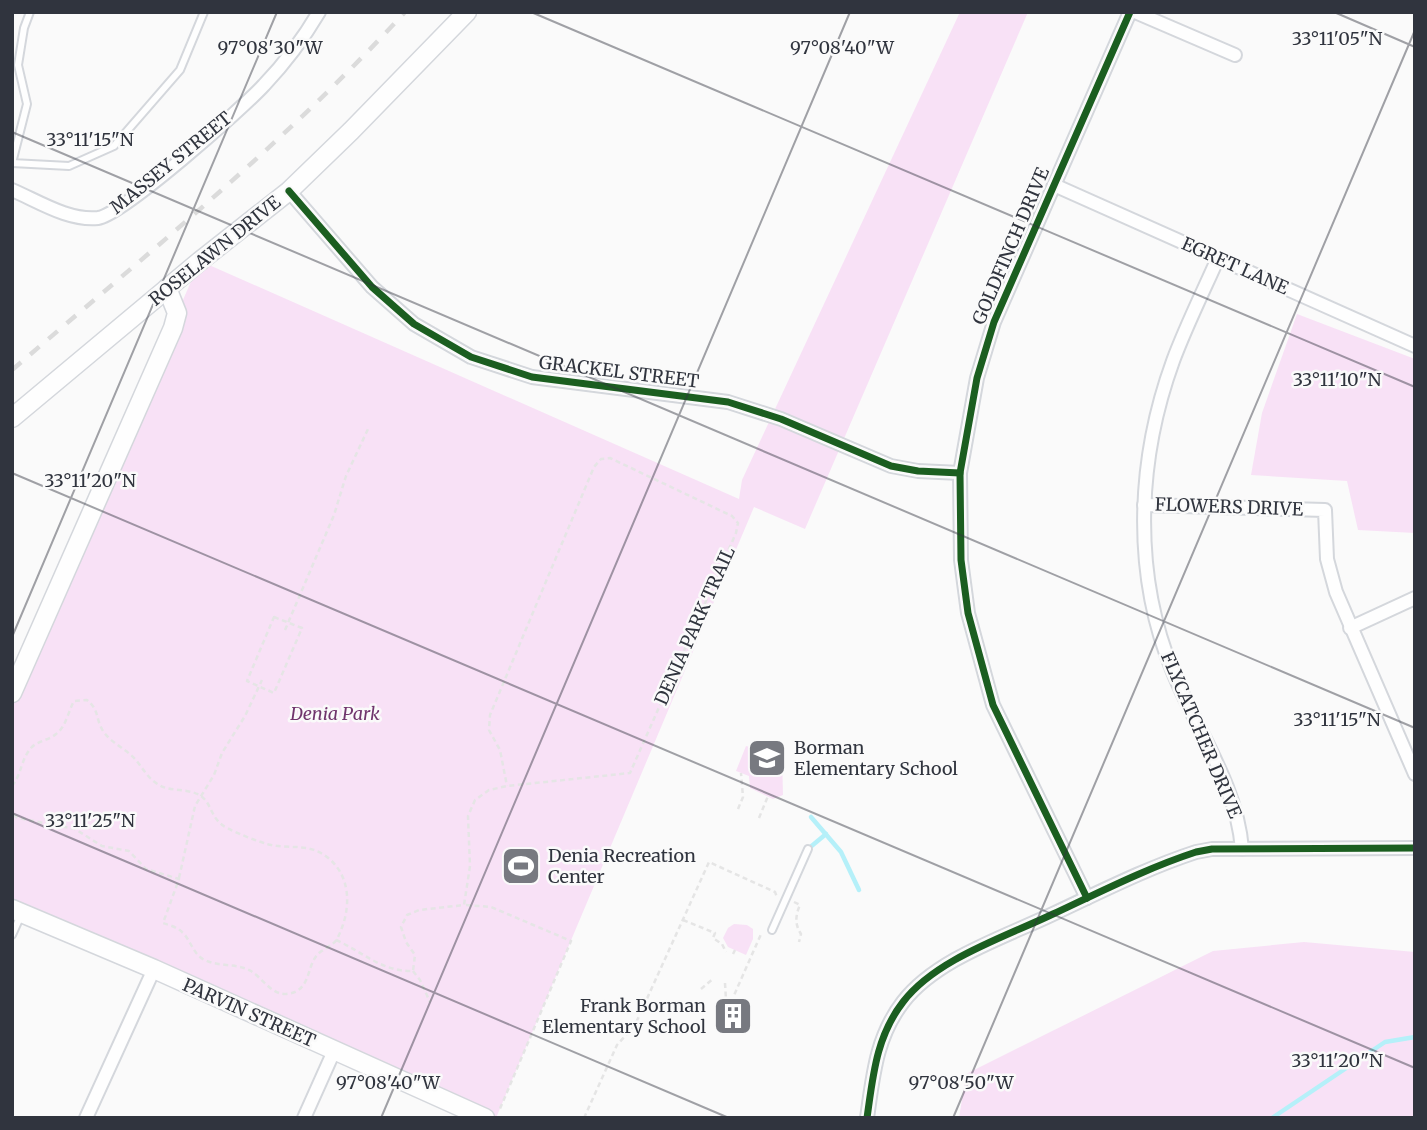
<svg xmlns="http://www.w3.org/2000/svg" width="1427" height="1130" viewBox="0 0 1427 1130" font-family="Merriweather,serif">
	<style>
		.green { fill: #f8e1f6 }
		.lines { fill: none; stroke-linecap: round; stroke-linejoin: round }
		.stream { stroke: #b5f0f9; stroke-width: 4.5 }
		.lane-casing { stroke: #d4d7dc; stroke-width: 10 }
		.street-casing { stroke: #d4d7dc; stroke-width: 16 }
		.secondary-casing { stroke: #d4d7dc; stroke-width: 21 }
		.path { stroke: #e5e5e5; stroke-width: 2.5; stroke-dasharray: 5 3.5; stroke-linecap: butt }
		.lane { stroke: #fefefe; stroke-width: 6 }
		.street { stroke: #fefefe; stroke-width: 12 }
		.secondary { stroke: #fefefe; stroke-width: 18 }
		.rail { stroke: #dbdbdb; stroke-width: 4.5; stroke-dasharray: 12 12; stroke-linecap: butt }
		.cycleway-casing { stroke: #fafafa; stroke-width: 11 }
		.cycleway { stroke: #1b5e20; stroke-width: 7 }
		.ticks { fill: none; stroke: #30343e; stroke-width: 2; stroke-opacity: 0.45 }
		.labels { text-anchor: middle; stroke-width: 5; stroke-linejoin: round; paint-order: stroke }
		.street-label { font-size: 18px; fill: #30343e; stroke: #fafafa }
		.park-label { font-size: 18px; font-style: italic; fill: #70356d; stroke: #fafafa }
		.poi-label { font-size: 18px; fill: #30343e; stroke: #fafafa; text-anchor: start }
		.ticks-label { font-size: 18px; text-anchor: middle; fill: #30343e; stroke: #fafafa; stroke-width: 5; stroke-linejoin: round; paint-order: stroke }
	</style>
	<rect width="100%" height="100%" fill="#fafafa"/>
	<g class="green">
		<path d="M960 12H1028L805 529 754 507 496 1118H486L12 909V691L200 261 739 499 742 480Z"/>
		<path d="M1297 314 1415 359V533L1358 530 1347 481 1251 475 1262 413Z"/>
		<path d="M746 746 782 756 783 795 773 799 750 788 749 776 736 771Z"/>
		<path d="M734 924 747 925 753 929V939L746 955 728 947 723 938 728 928Z"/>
		<path d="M1304 942 1415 952V1118H959L966 1074 1213 951Z"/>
	</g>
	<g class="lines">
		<g class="stream">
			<path d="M811 817 841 852 859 890"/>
			<path d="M808 849 826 834"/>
			<path d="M1272 1118 1385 1042 1415 1037"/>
		</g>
		<g class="lane-casing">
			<g id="lane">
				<path d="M30 12 24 28 18 65 27 104 12 163 69 166 114 146 180 70 204 12"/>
				<path d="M772 930 808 849"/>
				<path d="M12 935 21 915"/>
			</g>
		</g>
		<g class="street-casing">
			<g id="street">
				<path d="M1135 12 1235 55"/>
				<path d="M1054 185 1415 346"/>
				<path d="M12 190C38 201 68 221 98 218 122 215 243 108 264 85 286 62 303 39 319 12"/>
				<path d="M289 191 372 287 414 324 471 357 532 377 728 402 781 419 891 466 918 471 960 473"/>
				<path d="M1218 258C1203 292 1186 326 1173 361 1137 460 1132 573 1173 672 1197 731 1237 785 1242 849"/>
				<path d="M1144 505 1325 510 1327 559 1336 592 1415 774"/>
				<path d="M1350 628 1415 598"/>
				<path d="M1087 898 993 705 968 613 961 560 960 473 977 378 994 322 1130 12"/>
				<path d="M86 1118 154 969"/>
				<path d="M304 1118 334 1051"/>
				<path d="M867 1118C873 1076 876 1037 903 1002 936 959 1005 937 1053 914 1100 892 1147 868 1196 852L1212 849 1415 848"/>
			</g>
		</g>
		<g class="secondary-casing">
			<g id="secondary">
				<path d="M12 418 200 261 289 191 351 131 467 12"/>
				<path d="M12 693 173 328 177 313 167 288"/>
				<path d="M12 909 154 969 485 1118"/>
			</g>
		</g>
		<g class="path">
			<path d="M274 617 302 628 274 693 247 681Z"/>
			<path d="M285 630 334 515 346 476 368 429"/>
			<path d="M12 786C22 774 21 758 32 747 38 741 49 740 56 734 66 727 68 712 74 701L87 700C100 711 95 718 103 731 111 743 126 749 135 759 142 767 147 777 156 783 169 793 187 787 201 796 213 805 210 819 227 828 239 834 254 840 267 844 288 850 308 842 327 857 353 877 351 912 337 939 333 946 322 949 317 955 306 968 311 992 286 994 272 995 262 978 251 971 237 963 219 967 205 960 193 955 191 940 182 932 177 927 169 925 163 923L179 879 146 869 129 851 102 846 75 829 18 818 12 814"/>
			<path d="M738 809 743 797 741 773"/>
			<path d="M759 818 768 796"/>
			<path d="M179 878 195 806 214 775 222 753 245 716 262 680"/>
			<path d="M794 902 800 905C795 916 795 925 801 934L799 942"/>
			<path d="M466 905 491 907 571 941 499 1111"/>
			<path d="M683 920 715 933 713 938 722 944 726 952"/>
			<path d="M336 940C363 952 382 972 413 971L415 955 406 942 401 927 407 915 419 910 464 905 470 866 468 816 475 800 489 790 507 786 630 773 736 533 738 523 732 516 610 458 601 459 594 467 490 715 489 730 500 750 507 786"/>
			<path d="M733 954 735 950"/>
			<path d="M413 971 420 980 430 1002"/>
			<path d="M725 983 726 1000"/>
			<path d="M701 989 714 978"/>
			<path d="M731 1002 762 932"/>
			<path d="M584 1118 617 1045 635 1025 709 862 775 892 777 897"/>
		</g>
		<use href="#lane" class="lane"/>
		<use href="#street" class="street"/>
		<use href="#secondary" class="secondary"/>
		<path class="rail" d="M12 370C146 255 285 143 405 12"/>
		<g class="cycleway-casing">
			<g id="cycleway">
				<path d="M289 191 372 287 414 324 471 357 532 377 728 402 781 419 891 466 918 471 960 473"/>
				<path d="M1087 898 993 705 968 613 961 560 960 473 977 378 994 322 1130 12"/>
				<path d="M867 1118C873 1076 876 1037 903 1002 936 959 1005 937 1053 914 1100 892 1147 868 1196 852L1212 849 1415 848"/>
			</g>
		</g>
		<use href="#cycleway" class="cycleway"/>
	</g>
	<path class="ticks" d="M531 12 1415 387M1334 12 1415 47M12 132 1415 728M12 473 1415 1068M12 637 277 12M12 813 729 1118M381 1118 850 12M953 1118 1415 30"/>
	<defs>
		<g id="school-square" transform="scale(2.0125)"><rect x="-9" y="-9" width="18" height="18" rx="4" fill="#777980" stroke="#fafafa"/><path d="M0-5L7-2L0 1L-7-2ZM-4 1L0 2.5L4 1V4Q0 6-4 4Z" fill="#fff"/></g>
		<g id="stadium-square" transform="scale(2.0125)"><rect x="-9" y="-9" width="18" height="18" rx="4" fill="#777980" stroke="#fafafa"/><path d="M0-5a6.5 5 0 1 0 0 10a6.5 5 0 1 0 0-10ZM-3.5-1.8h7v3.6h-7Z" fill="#fff"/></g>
		<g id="building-square" transform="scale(2.0125)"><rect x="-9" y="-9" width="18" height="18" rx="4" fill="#777980" stroke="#fafafa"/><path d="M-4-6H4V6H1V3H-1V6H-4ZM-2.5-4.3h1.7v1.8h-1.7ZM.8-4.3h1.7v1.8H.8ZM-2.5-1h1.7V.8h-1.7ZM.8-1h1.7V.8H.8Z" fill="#fff"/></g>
	</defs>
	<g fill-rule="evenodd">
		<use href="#school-square" x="767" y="758"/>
		<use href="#stadium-square" x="521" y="866"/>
		<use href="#building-square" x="733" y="1016"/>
	</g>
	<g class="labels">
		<g class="street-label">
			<text transform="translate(171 163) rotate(-39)" y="6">MASSEY STREET</text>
			<text transform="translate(1011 246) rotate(-67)" y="6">GOLDFINCH DRIVE</text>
			<text transform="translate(215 251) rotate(-39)" y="6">ROSELAWN DRIVE</text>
			<text transform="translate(1235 266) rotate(24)" y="6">EGRET LANE</text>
			<text transform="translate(619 372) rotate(7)" y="6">GRACKEL STREET</text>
			<text transform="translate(1229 507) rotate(2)" y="6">FLOWERS DRIVE</text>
			<text transform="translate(695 626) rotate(-66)" y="6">DENIA PARK TRAIL</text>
			<text transform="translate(1201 735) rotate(67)" y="6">FLYCATCHER DRIVE</text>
			<text transform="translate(249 1013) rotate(24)" y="6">PARVIN STREET</text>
		</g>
		<g class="park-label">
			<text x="335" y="720">Denia Park</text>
		</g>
		<g class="poi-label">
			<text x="794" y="754">Borman<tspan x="794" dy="21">Elementary School</tspan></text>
			<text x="548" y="862">Denia Recreation<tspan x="548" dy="21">Center</tspan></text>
			<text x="706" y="1012" text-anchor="end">Frank Borman<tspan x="706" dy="21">Elementary School</tspan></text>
		</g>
	</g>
	<g class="ticks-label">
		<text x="1337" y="45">33°11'05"N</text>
		<text x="270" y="54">97°08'30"W</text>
		<text x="842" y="54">97°08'40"W</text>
		<text x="90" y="146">33°11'15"N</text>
		<text x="1337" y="386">33°11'10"N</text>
		<text x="90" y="487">33°11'20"N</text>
		<text x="1337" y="726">33°11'15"N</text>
		<text x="90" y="827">33°11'25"N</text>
		<text x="1337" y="1067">33°11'20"N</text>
		<text x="388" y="1089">97°08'40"W</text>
		<text x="961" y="1089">97°08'50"W</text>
	</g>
	<rect width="1427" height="1130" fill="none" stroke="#30343e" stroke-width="28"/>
</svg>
